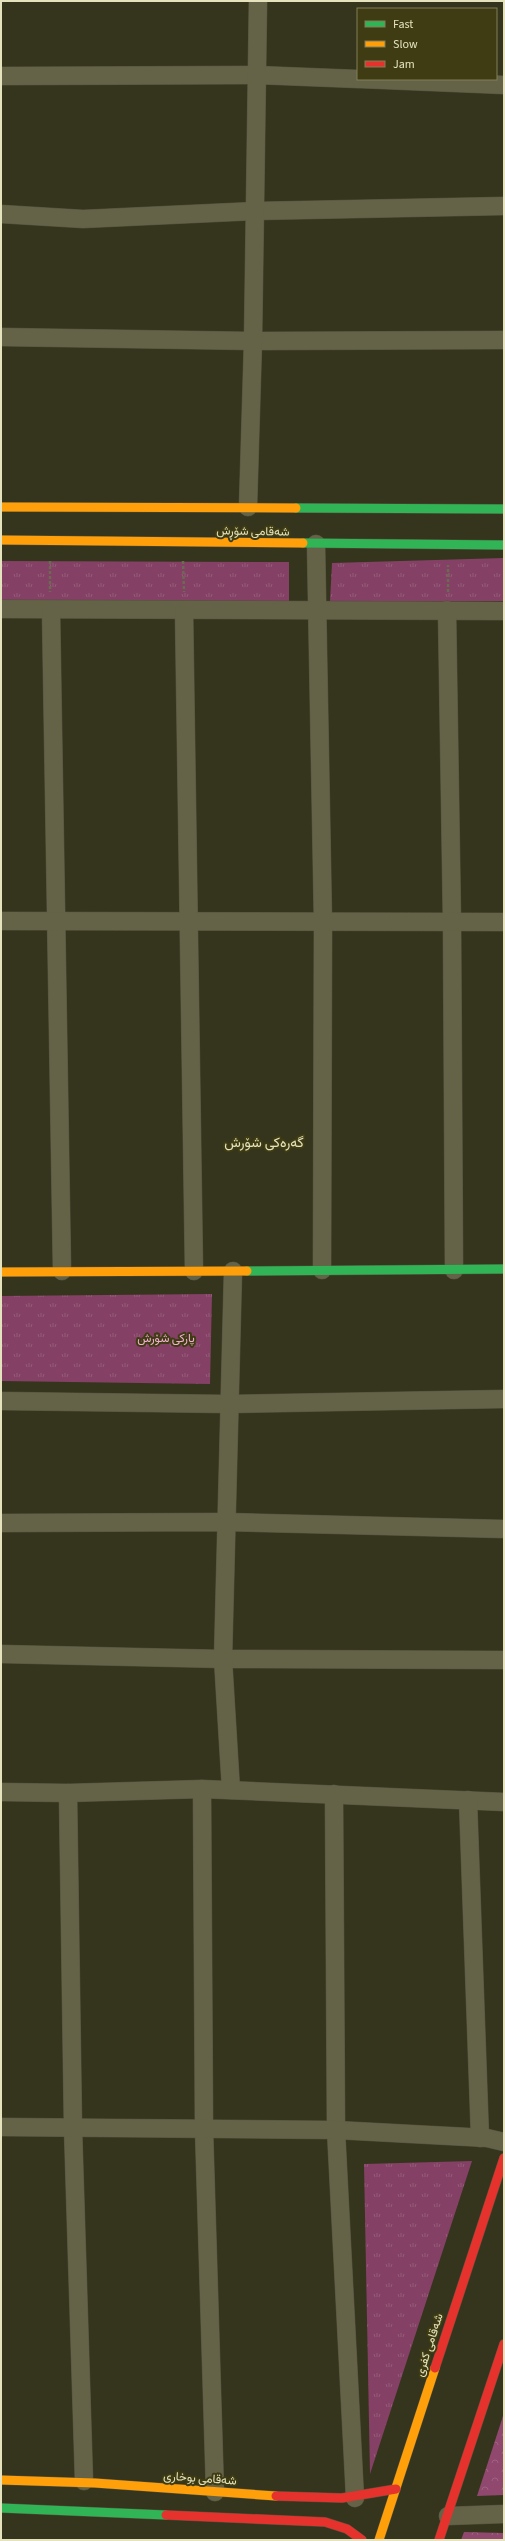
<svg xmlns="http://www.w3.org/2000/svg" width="505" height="2541" viewBox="0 0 505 2541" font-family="'Source Sans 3',Vazirmatn,sans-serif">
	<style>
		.forest { fill: url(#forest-crowns) }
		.park { fill: url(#park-tufts) }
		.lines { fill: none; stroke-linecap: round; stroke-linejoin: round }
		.street-casing { stroke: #51503c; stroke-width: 19 }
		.fast-casing { stroke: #51503c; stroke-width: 10 }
		.slow-casing { stroke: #51503c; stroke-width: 10 }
		.jam-casing { stroke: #51503c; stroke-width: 10 }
		.path { stroke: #6b6a53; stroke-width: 2.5; stroke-dasharray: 3 2; stroke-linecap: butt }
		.street { stroke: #646348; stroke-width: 18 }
		.fast { stroke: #30b455; stroke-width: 9 }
		.slow { stroke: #ff9f0a; stroke-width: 9 }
		.jam { stroke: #e5322d; stroke-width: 9 }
		.labels { text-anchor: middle; stroke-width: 4; stroke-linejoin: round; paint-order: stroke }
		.street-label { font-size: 12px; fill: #e4e3bd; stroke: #3f3c13 }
		.park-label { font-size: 12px; fill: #f4afd4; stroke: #3f3c13 }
		.quarter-label { font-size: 14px; fill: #e4e3bd; stroke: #3f3c13 }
	</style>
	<defs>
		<pattern id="forest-crowns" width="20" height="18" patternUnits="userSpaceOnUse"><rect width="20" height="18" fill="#90486e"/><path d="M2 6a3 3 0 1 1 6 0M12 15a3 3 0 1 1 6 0" fill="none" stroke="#9f6281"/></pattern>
		<pattern id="park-tufts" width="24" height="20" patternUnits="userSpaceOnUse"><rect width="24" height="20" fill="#844065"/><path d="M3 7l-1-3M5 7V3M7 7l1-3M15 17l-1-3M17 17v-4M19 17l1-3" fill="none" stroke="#955b79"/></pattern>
	</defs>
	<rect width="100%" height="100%" fill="#35341d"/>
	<g class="forest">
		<path d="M504 2413V2495L477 2496Z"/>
		<path d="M464 2532 504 2533V2540H461Z"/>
	</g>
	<g class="park">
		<path d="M504 558V601L330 602 332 563Z"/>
		<path d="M1 561 289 562V602H1Z"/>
		<path d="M212 1294 210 1384 1 1381V1296Z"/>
		<path d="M472 2161 370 2474 364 2164Z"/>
	</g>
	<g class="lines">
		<g class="street-casing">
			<g id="street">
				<path d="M1 76 257 75 358 79"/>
				<path d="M360 79 504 85"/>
				<path d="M1 214 83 219 255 211 504 206"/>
				<path d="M1 337 253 341 504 340"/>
				<path d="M248 507 253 341 258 1"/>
				<path d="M316 544 323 923 322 1270"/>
				<path d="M1 609 504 611"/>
				<path d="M51 610 62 1271"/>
				<path d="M184 610 194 1271"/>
				<path d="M447 610 452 923 454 1270"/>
				<path d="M1 921 504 922"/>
				<path d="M1 1401 229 1404 504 1399"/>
				<path d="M1 1523 226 1522 504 1529"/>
				<path d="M1 1654 223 1659 504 1660"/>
				<path d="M202 1789 204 2129 215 2492"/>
				<path d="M231 1790 223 1659 233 1271"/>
				<path d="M1 1792 68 1793 202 1789 504 1802"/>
				<path d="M68 1793 73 2128 84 2481"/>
				<path d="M334 1794 336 2130 355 2498"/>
				<path d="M468 1800 480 2138"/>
				<path d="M1 2127 336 2130 487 2138 504 2142"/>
				<path d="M448 2516 504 2514"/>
			</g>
		</g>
		<g class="fast-casing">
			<g id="fast">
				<path d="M296 508 504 509"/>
				<path d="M303 543 504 545"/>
				<path d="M247 1271 504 1269"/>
				<path d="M1 2508 166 2515"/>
			</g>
		</g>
		<g class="slow-casing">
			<g id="slow">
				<path d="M1 507 296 508"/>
				<path d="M1 540 303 543"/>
				<path d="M1 1272 247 1271"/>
				<path d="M1 2480 95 2483 276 2496"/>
				<path d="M379 2540 435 2368"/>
			</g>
		</g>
		<g class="jam-casing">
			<g id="jam">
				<path d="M435 2368 504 2158"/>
				<path d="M276 2496 342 2498 396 2489"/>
				<path d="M166 2515 325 2522 347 2529 362 2540"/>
				<path d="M439 2540 504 2344"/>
			</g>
		</g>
		<g class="path">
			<path d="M50 561V592"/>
			<path d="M183 561 184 592"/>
			<path d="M448 592V565"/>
		</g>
		<use href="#street" class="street"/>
		<use href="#fast" class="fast"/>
		<use href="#slow" class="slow"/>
		<use href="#jam" class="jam"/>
	</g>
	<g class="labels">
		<g class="street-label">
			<text transform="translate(253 531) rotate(1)" y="4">شەقامی شۆڕش</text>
			<text transform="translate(429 2345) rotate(-72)" y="4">شەقامی کفری</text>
			<text transform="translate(200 2478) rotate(4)" y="4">شەقامی بوخاری</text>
		</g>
		<g class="park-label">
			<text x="166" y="1342">پارکی شۆرش</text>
		</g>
		<g class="quarter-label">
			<text x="264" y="1147">گەرەکی شۆرش</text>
		</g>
	</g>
	<rect width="505" height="2541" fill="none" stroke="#e4e3bd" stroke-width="4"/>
	<rect x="357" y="8" width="140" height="72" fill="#3f3c13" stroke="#817f57"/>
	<rect x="365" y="21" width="20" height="6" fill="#30b455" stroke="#817f57"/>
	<text x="393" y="28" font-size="12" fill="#e4e3bd">Fast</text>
	<rect x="365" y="41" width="20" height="6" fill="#ff9f0a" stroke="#817f57"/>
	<text x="393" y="48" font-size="12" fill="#e4e3bd">Slow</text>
	<rect x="365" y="61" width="20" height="6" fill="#e5322d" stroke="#817f57"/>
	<text x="393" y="68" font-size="12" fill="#e4e3bd">Jam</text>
</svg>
